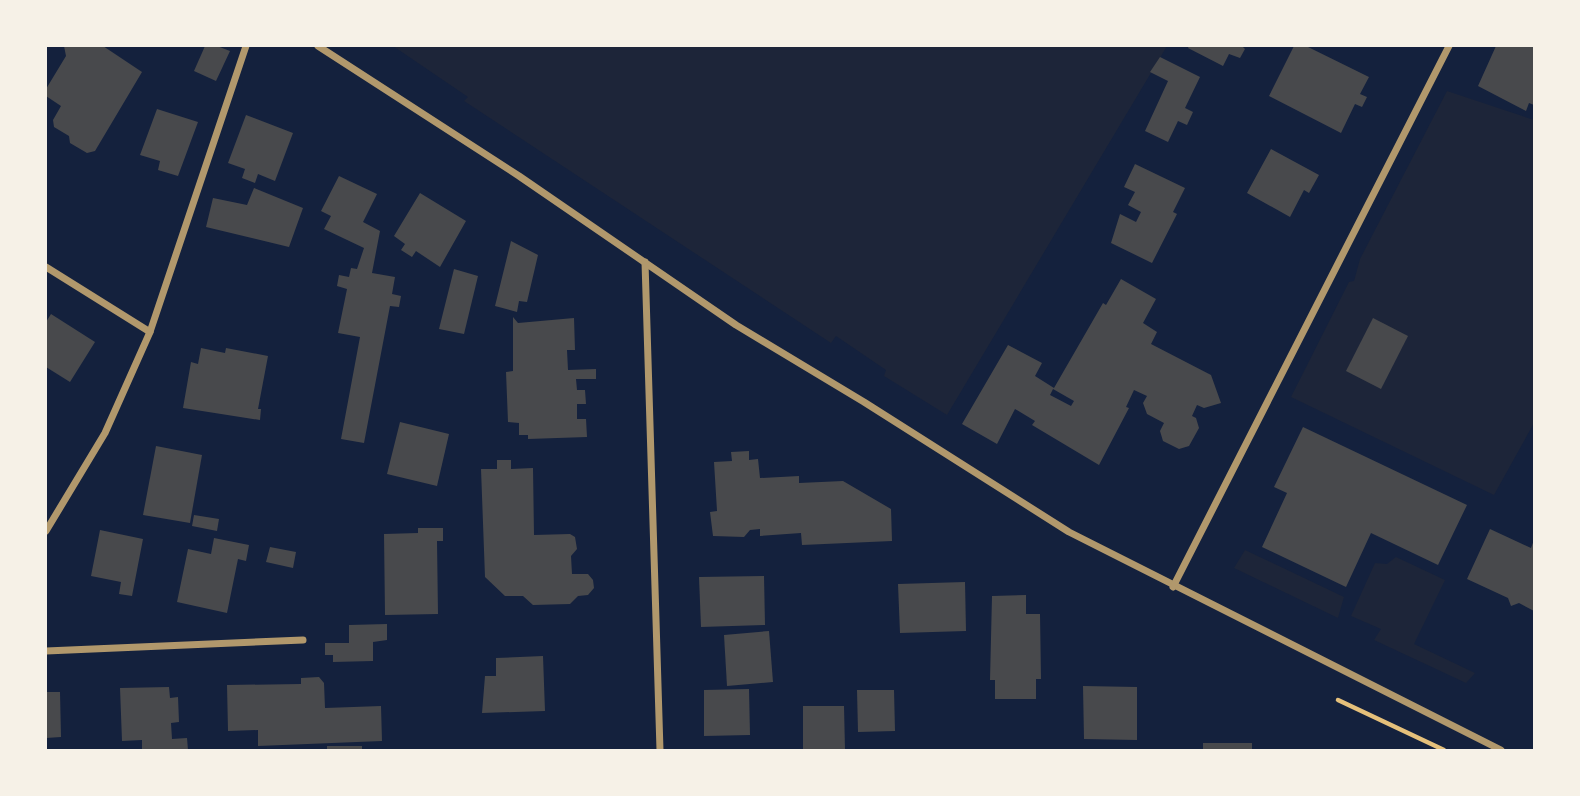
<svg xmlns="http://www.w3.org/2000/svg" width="1580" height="796" viewBox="0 0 1580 796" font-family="Karla,sans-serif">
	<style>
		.green { fill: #1d2539 }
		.building { fill: #48494c; fill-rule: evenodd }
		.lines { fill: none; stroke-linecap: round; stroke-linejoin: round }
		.path { stroke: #e5c07b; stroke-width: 4.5 }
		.minor { stroke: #b1986c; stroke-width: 7 }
	</style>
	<rect width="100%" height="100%" fill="#14213d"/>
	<g class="green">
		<path d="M393 46H1167L947 415 884 376 886 370 836 336 831 343 464 101 468 97Z"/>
		<path d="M1447 91 1534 120V423L1494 495 1291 397 1349 282 1354 281 1360 259Z"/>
		<path d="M1245 550 1344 597 1338 618 1234 568Z"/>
		<path d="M1396 557 1445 580 1414 644 1475 673 1466 683 1374 640 1381 629 1351 616 1375 563 1387 564Z"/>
	</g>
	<g class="building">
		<path d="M64 46H103L142 72 95 151 87 153 70 143 69 136 54 127 53 120 61 106 46 96V89L66 56Z"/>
		<path d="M205 46H217L230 51 216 81 194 71Z"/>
		<path d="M1189 46H1242L1245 49 1240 58 1229 54 1223 66 1188 48Z"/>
		<path d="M1294 46H1306L1369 77 1360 94 1367 97 1362 107 1355 104 1341 133 1269 96Z"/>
		<path d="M1496 46H1534V105L1529 103 1526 111 1478 86Z"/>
		<path d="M1160 57 1200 77 1185 108 1193 112 1187 125 1178 121 1168 142 1145 131 1168 81 1150 72Z"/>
		<path d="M157 109 198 122 178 176 158 170 160 161 140 155Z"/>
		<path d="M246 115 293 133 275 181 258 174 255 183 242 178 245 169 228 163Z"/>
		<path d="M1271 149 1319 175 1309 193 1304 190 1290 217 1247 193Z"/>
		<path d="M1135 164 1185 188 1173 212 1177 214 1152 263 1111 243 1120 214 1136 222 1141 212 1128 205 1135 192 1124 187Z"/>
		<path d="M339 176 377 194 363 222 380 231 372 273 395 277 392 294 401 296 399 307 390 306 364 443 341 439 360 337 338 333 347 289 337 286 339 275 349 277 351 268 357 269 364 248 324 229 331 216 321 211Z"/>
		<path d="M254 188 303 208 289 247 206 227 213 198 247 205Z"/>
		<path d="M420 193 466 221 440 267 416 251 412 257 401 250 405 244 394 236Z"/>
		<path d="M511 241 538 255 527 302 519 301 517 312 495 306Z"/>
		<path d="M454 269 478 276 464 334 439 329Z"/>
		<path d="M1121 279 1156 299 1143 323 1157 332 1151 344 1211 375 1221 403 1204 408 1197 405 1192 416 1196 418 1199 428 1189 446 1179 449 1163 441 1160 431 1164 423 1147 414 1143 403 1147 396 1134 390 1126 407 1129 408 1099 465 1032 425 1035 421 1015 409 997 444 962 424 1008 345 1042 363 1035 376 1054 388 1103 303 1106 305ZM1053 389 1074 401 1071 406 1050 395Z"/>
		<path d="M51 314 95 342 70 382 46 367V322Z"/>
		<path d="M513 317 518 323 574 318 575 350H567L568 370 596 369V379H576L577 390H585L586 404H577V419H586L587 437 528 439V435H519V423L508 422 506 372 513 371Z"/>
		<path d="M1373 318 1408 336 1381 389 1346 371Z"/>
		<path d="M201 348 225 353 226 348 268 356 258 409H261L260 420 183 408 191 362 198 364Z"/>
		<path d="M400 422 449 434 437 486 387 474Z"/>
		<path d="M1303 427 1467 505 1438 565 1371 533 1346 587 1262 547 1287 493 1274 487Z"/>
		<path d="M156 446 202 455 190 523 143 515Z"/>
		<path d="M749 451V460L758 459 760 478 799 476V483L843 481 891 509 892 541 802 545 801 533 760 536V529L750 530 744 537 713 536 710 512 717 511 714 462 732 461 731 452Z"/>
		<path d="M497 460H511V469L533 468 534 535 570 534 575 537 577 549 571 556 572 574H588L593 580 594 588 588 595 578 596 570 604 533 605 523 596H505L485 577 481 469H497Z"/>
		<path d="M194 515 219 519 217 531 192 526Z"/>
		<path d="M418 528H443V541H437L438 614 385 615 384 534 418 533Z"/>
		<path d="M1490 529 1531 548 1534 540V611L1519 603 1511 606 1508 598 1467 579Z"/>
		<path d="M100 530 143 539 132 596 119 594 121 582 91 576Z"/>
		<path d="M214 538 249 545 246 561 238 559 227 613 177 602 188 549 211 554Z"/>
		<path d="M270 547 296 552 293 568 266 562Z"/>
		<path d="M764 576 765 625 701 627 699 577Z"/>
		<path d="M965 582 966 631 900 633 898 584Z"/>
		<path d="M1026 595V614H1040L1041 679H1036V699H995V680H990L992 596Z"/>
		<path d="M387 624V640L373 642V661L333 662V655H325V643H349V625Z"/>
		<path d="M769 631 773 682 727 686 724 635Z"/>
		<path d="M543 656 545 711 482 713 485 676H496V658Z"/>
		<path d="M319 677 324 683 325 708 381 706 382 741 258 746V730L228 731 227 685 301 684V678Z"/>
		<path d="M1083 686 1137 687V740L1084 739Z"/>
		<path d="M169 687 170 698 178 697 179 722 171 723 172 739 187 738 188 750H142V740L122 741 120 688Z"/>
		<path d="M749 689 750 735 704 736V690Z"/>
		<path d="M857 690H894L895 731 858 732Z"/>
		<path d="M46 692H60L61 737 46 738Z"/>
		<path d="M803 706H844L845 750H803Z"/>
		<rect x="1203" y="743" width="49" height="7"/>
		<rect x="327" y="746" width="35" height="4"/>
	</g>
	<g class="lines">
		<path class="path" d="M1338 700 1444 750"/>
		<g class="minor">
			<path d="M318 46 519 176 736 325 864 402 1069 532 1501 750"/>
			<path d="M645 262 660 750"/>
			<path d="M46 267 150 332"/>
			<path d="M46 531 105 433 150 332 246 46"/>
			<path d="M1173 587 1449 46"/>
			<path d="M46 651 303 640"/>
		</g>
	</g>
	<rect width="1580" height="796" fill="none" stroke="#f6f1e7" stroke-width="94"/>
</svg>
